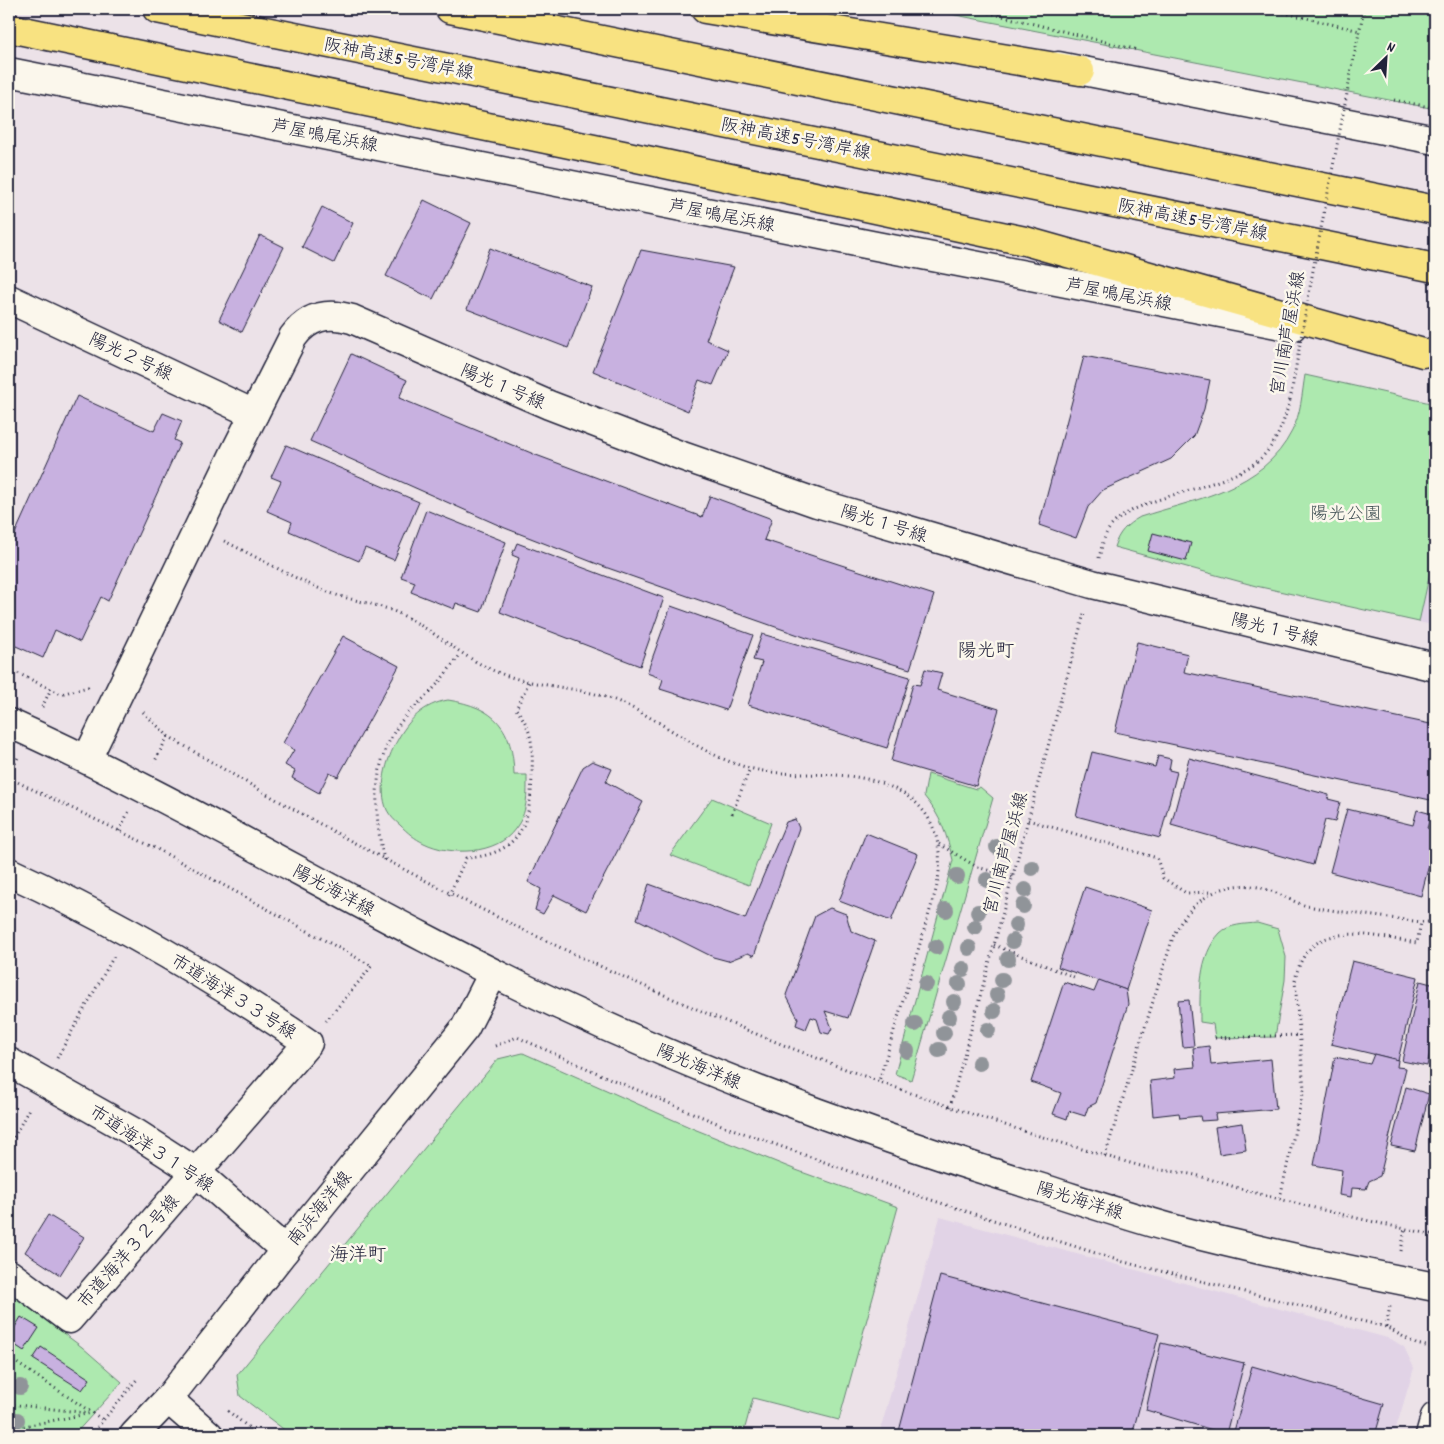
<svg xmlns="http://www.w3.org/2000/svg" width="1444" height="1444" viewBox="0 0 1444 1444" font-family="Dekko,'Klee One',sans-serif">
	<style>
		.built { fill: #e1d3e6 }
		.green { fill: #ade9af; stroke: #688675 }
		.building { fill: #c8b1e0; stroke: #22223b }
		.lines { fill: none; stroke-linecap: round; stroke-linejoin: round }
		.street-casing { stroke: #22223b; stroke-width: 31 }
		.secondary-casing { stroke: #22223b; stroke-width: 31 }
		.highway-casing { stroke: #22223b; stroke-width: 31 }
		.path { stroke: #22223b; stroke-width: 3; stroke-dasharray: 1 4; stroke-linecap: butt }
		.street { stroke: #fbf7ec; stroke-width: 28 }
		.secondary { stroke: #fbf7ec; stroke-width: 28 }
		.highway { stroke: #f8e281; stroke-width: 28 }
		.path-bridge { stroke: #22223b; stroke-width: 3; stroke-dasharray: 1 4; stroke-linecap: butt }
		.tree { fill: #909499 }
		.labels { text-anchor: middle; stroke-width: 5; stroke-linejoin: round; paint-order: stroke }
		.street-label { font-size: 18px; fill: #22223b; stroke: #fbf7ec }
		.park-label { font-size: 18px; fill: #455458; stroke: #fbf7ec }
		.neighbourhood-label { font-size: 19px; fill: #22223b; stroke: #fbf7ec }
	</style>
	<rect width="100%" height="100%" fill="#ece2e8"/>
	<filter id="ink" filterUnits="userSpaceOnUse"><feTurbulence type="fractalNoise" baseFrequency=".02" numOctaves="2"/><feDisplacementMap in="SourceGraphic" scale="10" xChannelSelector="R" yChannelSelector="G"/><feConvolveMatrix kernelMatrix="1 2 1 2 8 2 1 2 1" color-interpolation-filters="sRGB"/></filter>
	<g filter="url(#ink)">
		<g class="built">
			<path d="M1435 550V626L1419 622Z"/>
			<path d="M940 1217 1391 1339 1404 1347 1414 1368 1394 1435H879Z"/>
		</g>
		<g class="green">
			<path d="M925 9H1435V109Z"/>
			<path d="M1305 375 1435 404V550L1419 622 1256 586 1114 547C1119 532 1126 525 1140 517 1196 499 1263 489 1292 431 1301 414 1302 393 1305 375Z"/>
			<path d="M448 700C495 707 513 728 514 775H527C527 795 528 813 515 829 497 855 450 856 424 843 415 839 407 832 400 825 395 821 390 816 387 810 378 789 386 760 397 741 408 720 424 704 448 700Z"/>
			<path d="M928 774 976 789 980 787 993 798 911 1080 895 1074 953 860C947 836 941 816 924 796Z"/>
			<path d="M712 798 771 823 749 885 670 855Z"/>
			<path d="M1257 923 1278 929 1286 957 1285 980 1275 1037 1215 1038 1213 1024 1200 1022C1200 993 1198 956 1220 933 1229 924 1246 924 1257 923Z"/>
			<path d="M523 1053 694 1129 796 1170 898 1207 839 1420 753 1398 743 1435H291L240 1396 237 1375 498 1059Z"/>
			<path d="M9 1293 82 1347 122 1382 74 1435H9Z"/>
		</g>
		<g class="building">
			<path d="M424 200 471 223 433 299 386 276Z"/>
			<path d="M322 207 353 223 334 263 302 247Z"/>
			<path d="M260 235 284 247 242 332 219 320Z"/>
			<path d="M490 248 592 287 568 348 467 309Z"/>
			<path d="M641 250 734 267 706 340 728 350 713 385 699 380 688 411 593 371Z"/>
			<path d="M351 354 407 380 399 398 536 455 702 517 710 496 772 519 764 540 934 595 910 669 807 638 605 567 505 528 310 441Z"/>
			<path d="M1084 356 1210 380 1204 409 1194 436 1171 459 1103 490 1088 507 1076 538 1039 525Z"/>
			<path d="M77 396 154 431 163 413 182 421 174 440 180 443 108 601 101 597 80 642 55 630 43 658 9 643V547Z"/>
			<path d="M286 445 419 502 394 560 365 548 359 561 289 531 292 522 267 511 281 481 271 477Z"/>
			<path d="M426 510 506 542 481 612 456 603 454 609 411 592 415 582 401 577Z"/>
			<path d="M1153 533 1191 543 1186 561 1148 551Z"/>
			<path d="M517 543 664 598 640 666 500 612 519 558 512 555Z"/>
			<path d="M671 606 753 635 726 710 660 689 663 679 647 673Z"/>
			<path d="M762 634 910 677 887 748 748 705 762 662 753 660Z"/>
			<path d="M343 636 399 666 338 777 329 773 319 793 292 778 295 771 285 765 294 750 283 743Z"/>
			<path d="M1137 642 1188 654 1184 672 1435 725V801L1115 732Z"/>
			<path d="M925 669 942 673 937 690 999 709 976 786 891 761 913 684 920 685Z"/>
			<path d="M1092 752 1155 767 1158 756 1171 759 1169 770 1177 772 1160 838 1076 816Z"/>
			<path d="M1189 758 1329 795 1328 799 1340 802 1335 822 1325 820 1313 865 1171 825Z"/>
			<path d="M592 761 612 769 606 782 643 802 586 911 554 895 543 914 535 910 541 889 528 882 583 767Z"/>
			<path d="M1347 809 1413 825 1417 810 1432 814 1427 828 1435 830V841L1421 896 1330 872Z"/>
			<path d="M795 819 799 828 754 956 748 953 728 961 713 957 637 919 649 884 745 919 786 822Z"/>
			<path d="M866 833 918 854 891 921 839 901Z"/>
			<path d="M1435 858V882L1429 881Z"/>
			<path d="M1085 887 1152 910 1126 990 1058 967Z"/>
			<path d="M830 908 846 914 851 931 875 941 848 1018 825 1011 832 1028 829 1034 821 1032 817 1019 811 1017 806 1029 796 1025 798 1018 786 995 815 916Z"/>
			<path d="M1352 961 1418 977 1398 1060 1331 1044Z"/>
			<path d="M1099 980 1126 990 1128 1004 1096 1103 1088 1107 1085 1116 1069 1111 1067 1119 1053 1114 1061 1093 1031 1082 1064 982 1094 992Z"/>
			<path d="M1420 981 1435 985V1030L1427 1066 1402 1061Z"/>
			<path d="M1189 1000 1194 1046 1183 1047 1178 1001Z"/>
			<path d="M1209 1046 1211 1065 1271 1059 1276 1109 1215 1114 1216 1120 1201 1121 1200 1116 1180 1118 1179 1113 1153 1116 1150 1081 1175 1078 1174 1069 1195 1067 1193 1048Z"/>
			<path d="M1374 1054 1398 1060 1397 1067 1406 1068 1380 1176 1369 1181 1366 1189 1352 1188 1351 1197 1339 1195 1342 1170 1314 1165 1335 1057 1370 1064Z"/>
			<path d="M1406 1087 1429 1094 1415 1151 1391 1146Z"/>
			<path d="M1242 1123 1246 1150 1219 1154 1215 1127Z"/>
			<path d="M48 1215 84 1237 60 1275 25 1252Z"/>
			<path d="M940 1276 1159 1334 1132 1435H898Z"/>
			<path d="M21 1317 39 1328 24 1351 9 1341V1337Z"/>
			<path d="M1161 1343 1244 1363 1226 1434 1146 1410Z"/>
			<path d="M41 1347 90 1379 82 1390 33 1359Z"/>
			<path d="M1252 1366 1384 1404 1375 1435H1233Z"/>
		</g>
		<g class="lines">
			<g class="street-casing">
				<g id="street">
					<path d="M9 299 254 414"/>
					<path d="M87 759 235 452 293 337C308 316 328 312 352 319L549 405 682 456 817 503 1092 584 1435 667"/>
					<path d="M9 872C113 920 213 978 308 1043L69 1319 9 1274"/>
					<path d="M9 1062 137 1134 196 1172 285 1250"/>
				</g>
			</g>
			<g class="secondary-casing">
				<g id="secondary">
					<path d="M1058 66 1435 140"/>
					<path d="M9 72 871 245 1292 327"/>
					<path d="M9 723C195 807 369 915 553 1002 712 1077 877 1138 1045 1189 1089 1203 1133 1218 1178 1230 1263 1252 1349 1270 1435 1287"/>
					<path d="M168 1399 209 1435"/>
					<path d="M134 1435 168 1399 285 1250 465 1028 493 973"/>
					<path d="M1430 1435 1435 1417"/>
				</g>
			</g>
			<g class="highway-casing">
				<g id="highway">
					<path d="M157 9 1435 268"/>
					<path d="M450 9 1435 210"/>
					<path d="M705 9 1080 71"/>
					<path d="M9 28 623 155 1025 241 1423 353"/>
				</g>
			</g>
			<g class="path">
				<path d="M974 9 1138 50"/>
				<path d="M1269 9 1360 31"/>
				<path d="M1354 57 1364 9"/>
				<path d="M1394 100 1435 108"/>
				<path d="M224 541C257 557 289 576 323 590 348 601 375 602 400 614 436 631 464 660 502 674 540 688 580 686 617 701 663 720 700 755 749 768 804 782 859 762 910 798 939 819 944 857 936 890L879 1081"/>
				<path d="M1099 558C1101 550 1103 540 1107 532 1129 493 1227 492 1262 457 1278 441 1284 421 1290 400"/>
				<path d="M9 669 61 694 88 687 90 689"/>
				<path d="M42 707 51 689"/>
				<path d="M143 712 168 736 154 763"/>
				<path d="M168 736C473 920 796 1070 1141 1166 1158 1171 1177 1171 1195 1175 1210 1179 1226 1184 1241 1189 1305 1206 1370 1222 1435 1235"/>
				<path d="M9 777 18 757"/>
				<path d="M9 778 157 849 372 966 326 1021"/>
				<path d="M732 814 750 768"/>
				<path d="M1028 820 1157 858 1163 878 1186 893 1212 892"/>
				<path d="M119 831 129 811"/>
				<path d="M939 844 977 867 1013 877"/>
				<path d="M384 860C374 815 371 765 398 726 405 715 415 707 424 698 438 686 449 668 461 654"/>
				<path d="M449 895 466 858C521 855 531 821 532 774 533 748 533 729 516 709L529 682"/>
				<path d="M994 945 1074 977"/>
				<path d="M1215 1038 1300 1035"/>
				<path d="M495 1046 517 1037 611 1079 724 1126 919 1196 1120 1261 1386 1327 1416 1344 1435 1348"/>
				<path d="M57 1058 114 956"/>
				<path d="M950 1107 1085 610"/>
				<path d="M9 1146 30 1107"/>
				<path d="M1105 1156 1173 937C1188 901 1225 876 1265 889 1280 893 1292 902 1307 906 1345 913 1383 917 1421 922H1435"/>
				<path d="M1280 1198 1304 1089 1295 981C1307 915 1370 936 1417 943L1421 922"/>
				<path d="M1401 1251 1405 1229"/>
				<path d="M1386 1327 1390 1306"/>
				<path d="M9 1358 103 1420"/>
				<path d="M9 1404 88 1413"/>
				<path d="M228 1411 258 1435"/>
				<path d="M9 1429 92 1413"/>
				<path d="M91 1435 138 1378"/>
			</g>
			<use href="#street" class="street"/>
			<use href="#secondary" class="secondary"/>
			<use href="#highway" class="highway"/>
			<path class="path-bridge" d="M1290 400 1314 265 1354 57"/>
		</g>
		<g class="tree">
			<circle cx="997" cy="847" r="8"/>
			<circle cx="1032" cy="868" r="8"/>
			<circle cx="957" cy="876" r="8"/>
			<circle cx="987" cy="880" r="8"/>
			<circle cx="1025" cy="890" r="8"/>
			<circle cx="1023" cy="906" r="8"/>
			<circle cx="946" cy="910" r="8"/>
			<circle cx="978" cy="912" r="8"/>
			<circle cx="1016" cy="925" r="8"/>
			<circle cx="975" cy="927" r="8"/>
			<circle cx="1013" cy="941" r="8"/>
			<circle cx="936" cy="947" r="8"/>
			<circle cx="969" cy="948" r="8"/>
			<circle cx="1008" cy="959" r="8"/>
			<circle cx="963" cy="969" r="8"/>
			<circle cx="1002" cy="980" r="8"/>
			<circle cx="926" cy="984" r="8"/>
			<circle cx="959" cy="984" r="8"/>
			<circle cx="997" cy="995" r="8"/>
			<circle cx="954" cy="1002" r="8"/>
			<circle cx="994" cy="1011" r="8"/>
			<circle cx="949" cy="1017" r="8"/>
			<circle cx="915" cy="1024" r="8"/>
			<circle cx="988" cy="1030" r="8"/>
			<circle cx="944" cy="1033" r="8"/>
			<circle cx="939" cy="1050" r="8"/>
			<circle cx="907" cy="1051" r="8"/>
			<circle cx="979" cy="1063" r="8"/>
			<circle cx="20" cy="1387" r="8"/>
			<circle cx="17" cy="1420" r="8"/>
		</g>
	</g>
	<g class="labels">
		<g class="street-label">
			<text transform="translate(399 58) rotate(11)" y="6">阪神高速5号湾岸線</text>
			<text transform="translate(325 135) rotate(11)" y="6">芦屋鳴尾浜線</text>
			<text transform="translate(796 138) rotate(11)" y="6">阪神高速5号湾岸線</text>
			<text transform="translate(722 215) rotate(11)" y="6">芦屋鳴尾浜線</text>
			<text transform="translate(1193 219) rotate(11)" y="6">阪神高速5号湾岸線</text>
			<text transform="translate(1119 294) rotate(11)" y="6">芦屋鳴尾浜線</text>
			<text transform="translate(1287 333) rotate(-80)" y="6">宮川南芦屋浜線</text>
			<text transform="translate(131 356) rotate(25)" y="6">陽光２号線</text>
			<text transform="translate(503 386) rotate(23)" y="6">陽光１号線</text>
			<text transform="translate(884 523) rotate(17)" y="6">陽光１号線</text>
			<text transform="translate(1275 629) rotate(14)" y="6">陽光１号線</text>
			<text transform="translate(1005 853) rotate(-75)" y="6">宮川南芦屋浜線</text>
			<text transform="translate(334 890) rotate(28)" y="6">陽光海洋線</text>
			<text transform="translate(234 996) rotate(32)" y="6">市道海洋３３号線</text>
			<text transform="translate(699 1066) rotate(23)" y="6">陽光海洋線</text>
			<text transform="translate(152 1148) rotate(33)" y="6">市道海洋３１号線</text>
			<text transform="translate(1080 1200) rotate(17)" y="6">陽光海洋線</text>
			<text transform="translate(319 1208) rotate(-51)" y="6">南浜海洋線</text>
			<text transform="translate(128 1251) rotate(-49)" y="6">市道海洋３２号線</text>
		</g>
		<g class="park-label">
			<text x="1346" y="519">陽光公園</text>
		</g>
		<g class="neighbourhood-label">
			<text x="986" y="656">陽光町</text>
			<text x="358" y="1260">海洋町</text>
		</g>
	</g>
	<rect width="1444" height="1444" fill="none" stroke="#fbf7ec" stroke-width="30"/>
	<rect x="15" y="15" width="1414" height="1414" fill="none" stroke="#22223b" stroke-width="2" filter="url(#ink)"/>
	<g transform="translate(1386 58) rotate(25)" stroke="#fbf7ec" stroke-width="4" paint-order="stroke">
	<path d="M0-4L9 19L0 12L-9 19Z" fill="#22223b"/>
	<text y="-8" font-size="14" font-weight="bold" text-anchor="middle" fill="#22223b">N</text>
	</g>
</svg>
